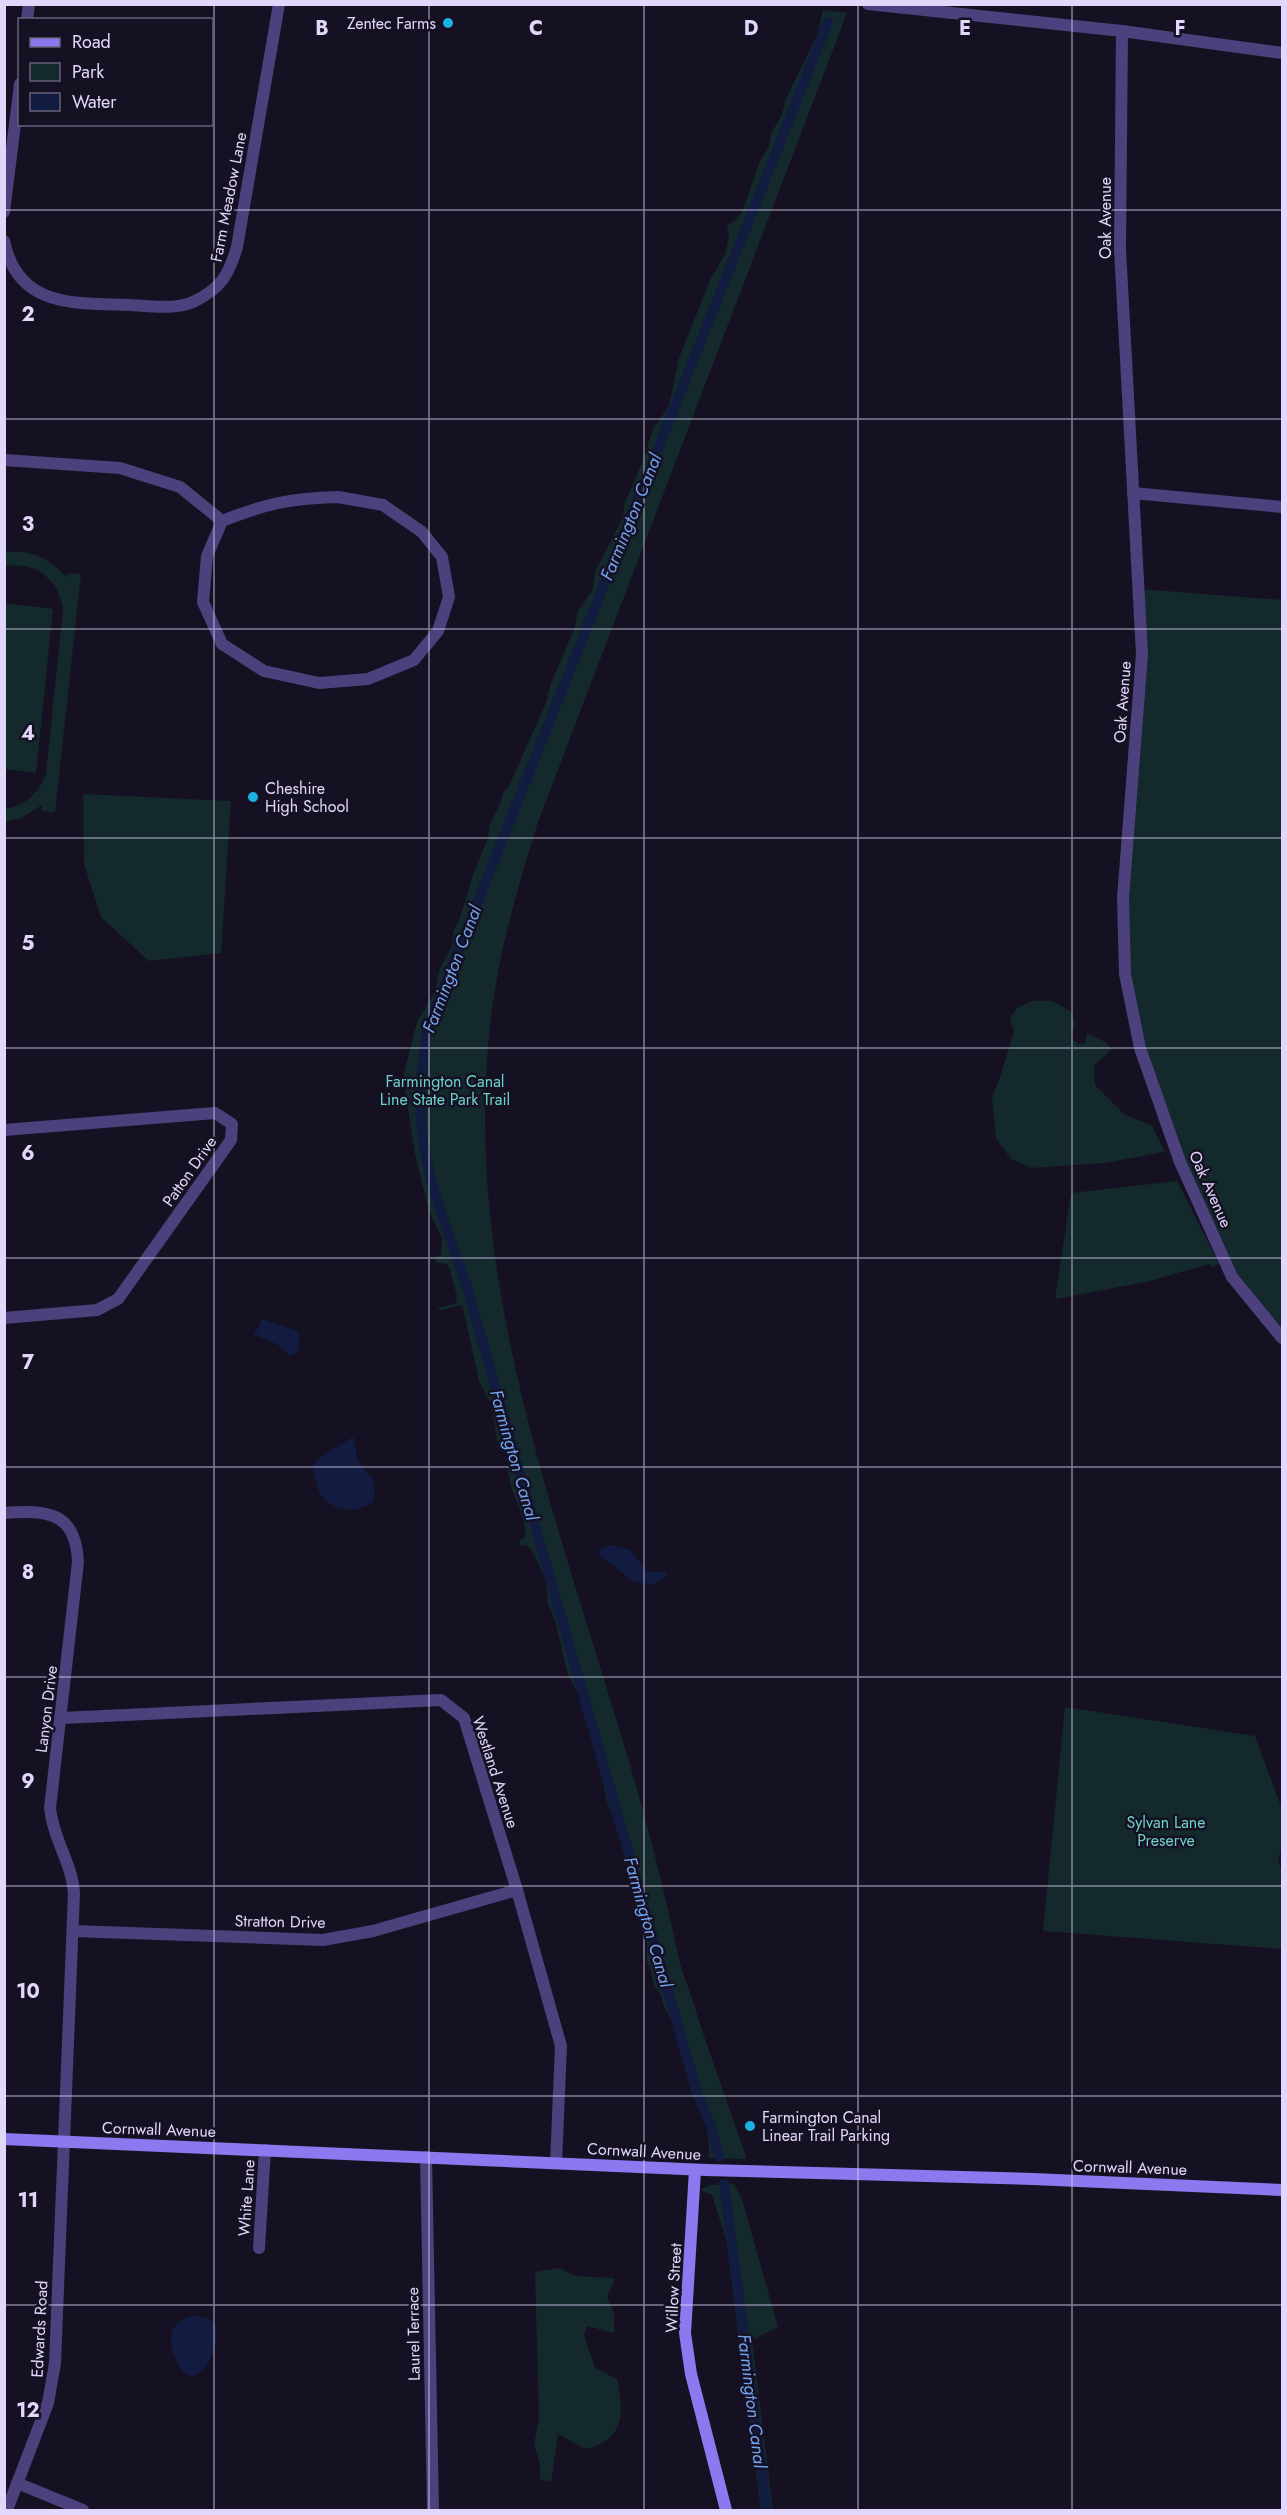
<svg xmlns="http://www.w3.org/2000/svg" width="1287" height="2515" viewBox="0 0 1287 2515" font-family="Jost,sans-serif">
	<style>
		.green { fill: #14292b }
		.water { fill: #121c40 }
		.lines { fill: none; stroke-linecap: round; stroke-linejoin: round }
		.canal { stroke: #121c40; stroke-width: 10 }
		.street { stroke: #4c417c; stroke-width: 12 }
		.secondary { stroke: #8d79ef; stroke-width: 12 }
		.grid { fill: none; stroke: #e0d7fa; stroke-width: 1.5; stroke-opacity: 0.55 }
		.poi-dot { fill: #1bb1e2; stroke: #161122; stroke-width: 2 }
		.labels { text-anchor: middle; stroke-width: 5; stroke-linejoin: round; paint-order: stroke }
		.poi-label { font-size: 16px; fill: #e0d7fa; stroke: #161122; text-anchor: start }
		.street-label { font-size: 16px; fill: #e0d7fa; stroke: #161122 }
		.park-label { font-size: 16px; fill: #6bd2c7; stroke: #161122 }
		.water-label { font-size: 18px; font-style: italic; fill: #71a2ee; stroke: #161122 }
		.grid-label { font-size: 20px; text-anchor: middle; font-weight: bold; fill: #e0d7fa; stroke: #161122; stroke-width: 5; stroke-linejoin: round; paint-order: stroke }
	</style>
	<rect width="100%" height="100%" fill="#161122"/>
	<g class="green">
		<path d="M823 10 847 13 538 822C518 886 499 951 491 1018 461 1265 551 1502 621 1735 643 1807 663 1883 678 1955 682 1973 690 1991 695 2008 711 2059 730 2109 747 2159L709 2158 708 2122 691 2091 672 2021 664 2007 661 1995 654 1986 650 1967 647 1962V1934L617 1825 608 1805 583 1701 568 1675 555 1620 548 1604 546 1581 541 1569 532 1551 528 1546 519 1545 520 1540 525 1538C527 1515 512 1498 509 1476 507 1470 509 1463 510 1457L498 1448 492 1406 479 1381 463 1308 460 1305 442 1310 437 1308 456 1303 457 1296 449 1267 446 1264 435 1262 436 1257 441 1255 442 1238 429 1211 415 1154 403 1077 417 1022 435 992 440 968 452 946 453 932 459 921 473 875 488 838 490 824 502 799V795L509 786 546 703 551 683 574 630 578 611 592 591 596 570 622 519 625 502 642 463 653 429 669 406 679 358 711 278 725 255 729 236 727 226 735 221 743 210 760 161 769 147 771 134 782 114 786 99 818 33Z"/>
		<path d="M5 552C30 549 51 558 67 578L68 573 81 574 55 812 42 811V805L21 818 5 822V809C25 806 39 793 46 774L63 609C59 579 35 561 5 566Z"/>
		<path d="M1139 589 1282 600V1338L1232 1277 1180 1162 1125 974 1142 654Z"/>
		<path d="M5 603 53 609 36 773 5 769Z"/>
		<path d="M83 794 231 801 221 953 149 961 101 917 84 864Z"/>
		<path d="M1032 1001H1053L1072 1012 1075 1024 1071 1038 1078 1044 1085 1043 1087 1033 1105 1042 1112 1049 1094 1066 1095 1085 1124 1114 1152 1126 1165 1152 1104 1163 1031 1168 1011 1159 996 1138 992 1097 999 1080 1014 1032 1010 1018 1017 1008Z"/>
		<path d="M1177 1181 1219 1264 1212 1267 1209 1264 1146 1282 1055 1299 1071 1193Z"/>
		<path d="M1065 1707 1255 1736 1282 1809V1846L1278 1859 1282 1873V1949L1043 1931Z"/>
		<path d="M734 2184 742 2199 778 2327 752 2340 773 2510H761L726 2239 712 2195 700 2190 710 2185Z"/>
		<path d="M560 2268 575 2276 615 2278 607 2297 614 2314V2333L587 2326 584 2335 595 2368 617 2379C624 2412 625 2441 585 2449L558 2434 551 2482 540 2479V2465L534 2444 539 2418 535 2272Z"/>
	</g>
	<g class="water">
		<path d="M262 1319 296 1330 299 1334V1344L302 1346 298 1345 297 1352 290 1356 277 1344 252 1334 259 1328Z"/>
		<path d="M353 1437C357 1445 355 1453 358 1460 368 1480 379 1473 373 1502 357 1515 328 1511 319 1491 316 1484 314 1474 312 1467L316 1460Z"/>
		<path d="M609 1545 629 1549C646 1566 638 1575 667 1571V1576L652 1585 633 1581 599 1555V1549Z"/>
		<path d="M193 2315C198 2317 206 2317 211 2320 227 2331 206 2379 191 2376 178 2374 168 2343 172 2332 175 2322 184 2319 193 2315Z"/>
	</g>
	<g class="lines">
		<g class="canal">
			<path d="M719 2157 711 2126 698 2096 466 1284C445 1224 419 1162 420 1098 421 1075 424 1052 427 1029L828 22"/>
			<path d="M724 2184 767 2510"/>
		</g>
		<g class="street">
			<path d="M868 4 1122 31 1282 53"/>
			<path d="M27 20 29 4"/>
			<path d="M1122 31 1120 249 1142 654 1123 898 1125 974 1140 1048 1180 1162 1232 1277 1282 1338"/>
			<path d="M4 212 20 84"/>
			<path d="M4 241C18 308 74 303 129 305 150 306 174 310 193 302 221 289 229 274 237 247L279 4"/>
			<path d="M4 460 120 468 180 487 222 521"/>
			<path d="M1133 493 1282 507"/>
			<path d="M338 497 383 505 422 532 442 557 449 597 438 631 414 660 368 679 319 683 264 671 222 644 203 602 207 556 222 521C265 504 291 498 338 497Z"/>
			<path d="M4 1130 215 1113 232 1124 231 1140 118 1299 97 1310 4 1318"/>
			<path d="M4 1513C46 1510 76 1511 78 1562L50 1808C53 1839 72 1863 74 1893L55 2363 48 2403 7 2510"/>
			<path d="M62 1718 441 1700 464 1718 517 1890 561 2046 556 2163"/>
			<path d="M73 1931 323 1940 373 1931 517 1890"/>
			<path d="M426 2157 433 2510"/>
			<path d="M259 2248 265 2150"/>
			<path d="M17 2483 83 2510"/>
		</g>
		<g class="secondary">
			<path d="M4 2139 706 2170 1033 2179 1282 2190"/>
			<path d="M695 2170 685 2333 691 2374 726 2510"/>
		</g>
	</g>
	<path class="grid" d="M214 4V2510M429 4V2510M644 4V2510M858 4V2510M1072 4V2510M4 210H1282M4 419H1282M4 629H1282M4 838H1282M4 1048H1282M4 1258H1282M4 1467H1282M4 1677H1282M4 1886H1282M4 2096H1282M4 2305H1282"/>
	<g class="poi-dot">
		<circle cx="448" cy="23" r="6"/>
		<circle cx="253" cy="797" r="6"/>
		<circle cx="750" cy="2126" r="6"/>
	</g>
	<g class="labels">
		<g class="poi-label">
			<text x="436" y="29" text-anchor="end">Zentec Farms</text>
			<text x="265" y="794">Cheshire<tspan x="265" dy="18">High School</tspan></text>
			<text x="762" y="2123">Farmington Canal<tspan x="762" dy="18">Linear Trail Parking</tspan></text>
		</g>
		<g class="street-label">
			<text transform="translate(228 197) rotate(-79)" y="6">Farm Meadow Lane</text>
			<text transform="translate(1105 218) rotate(-90)" y="6">Oak Avenue</text>
			<text transform="translate(1122 702) rotate(-86)" y="6">Oak Avenue</text>
			<text transform="translate(189 1171) rotate(-55)" y="6">Patton Drive</text>
			<text transform="translate(1211 1189) rotate(66)" y="6">Oak Avenue</text>
			<text transform="translate(46 1709) rotate(-83)" y="6">Lanyon Drive</text>
			<text transform="translate(496 1772) rotate(72)" y="6">Westland Avenue</text>
			<text transform="translate(280 1921) rotate(1)" y="6">Stratton Drive</text>
			<text transform="translate(159 2129) rotate(2)" y="6">Cornwall Avenue</text>
			<text transform="translate(644 2151) rotate(3)" y="6">Cornwall Avenue</text>
			<text transform="translate(1130 2167) rotate(2)" y="6">Cornwall Avenue</text>
			<text transform="translate(246 2198) rotate(-86)" y="6">White Lane</text>
			<text transform="translate(673 2288) rotate(-87)" y="6">Willow Street</text>
			<text transform="translate(39 2329) rotate(-87)" y="6">Edwards Road</text>
			<text transform="translate(413 2334) rotate(-91)" y="6">Laurel Terrace</text>
		</g>
		<g class="park-label">
			<text x="445" y="1087">Farmington Canal<tspan x="445" dy="18">Line State Park Trail</tspan></text>
			<text x="1166" y="1828">Sylvan Lane<tspan x="1166" dy="18">Preserve</tspan></text>
		</g>
		<g class="water-label">
			<text transform="translate(631 517) rotate(-68)" y="6">Farmington Canal</text>
			<text transform="translate(452 969) rotate(-69)" y="6">Farmington Canal</text>
			<text transform="translate(514 1455) rotate(74)" y="6">Farmington Canal</text>
			<text transform="translate(648 1922) rotate(74)" y="6">Farmington Canal</text>
			<text transform="translate(752 2401) rotate(83)" y="6">Farmington Canal</text>
		</g>
	</g>
	<g class="grid-label">
		<text x="322" y="35">B</text>
		<text x="536" y="35">C</text>
		<text x="751" y="35">D</text>
		<text x="965" y="35">E</text>
		<text x="1180" y="35">F</text>
		<text x="28" y="321">2</text>
		<text x="28" y="531">3</text>
		<text x="28" y="740">4</text>
		<text x="28" y="950">5</text>
		<text x="28" y="1160">6</text>
		<text x="28" y="1369">7</text>
		<text x="28" y="1579">8</text>
		<text x="28" y="1788">9</text>
		<text x="28" y="1998">10</text>
		<text x="28" y="2207">11</text>
		<text x="28" y="2417">12</text>
	</g>
	<rect width="1287" height="2515" fill="none" stroke="#e0d7fa" stroke-width="12"/>
	<rect x="18" y="18" width="195" height="108" fill="#161122" stroke="#676078" stroke-width="1.5"/>
	<rect x="30" y="38" width="30" height="9" fill="#8d79ef" stroke="#676078" stroke-width="1.5"/>
	<text x="72" y="48" font-size="18" fill="#e0d7fa">Road</text>
	<rect x="30" y="63" width="30" height="18" fill="#14292b" stroke="#676078" stroke-width="1.5"/>
	<text x="72" y="78" font-size="18" fill="#e0d7fa">Park</text>
	<rect x="30" y="93" width="30" height="18" fill="#121c40" stroke="#676078" stroke-width="1.5"/>
	<text x="72" y="108" font-size="18" fill="#e0d7fa">Water</text>
</svg>
